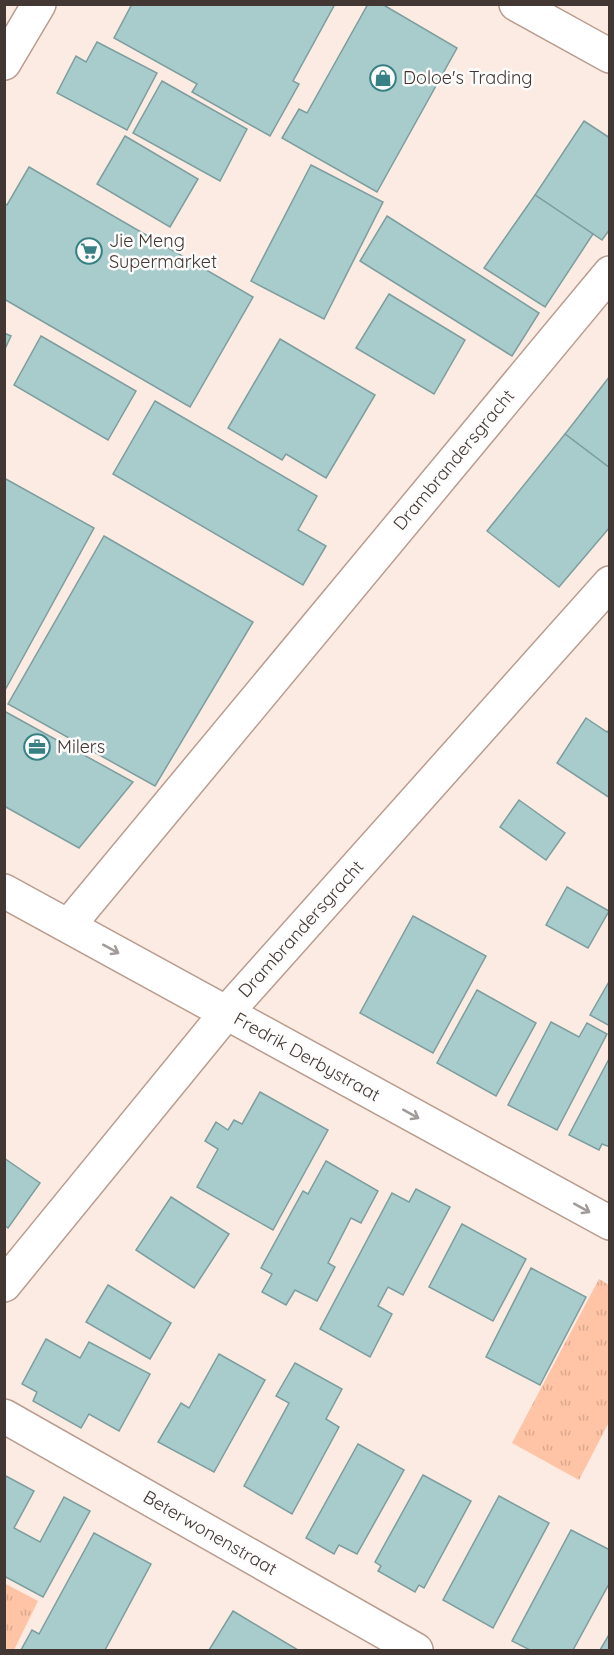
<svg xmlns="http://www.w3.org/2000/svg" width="614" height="1655" viewBox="0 0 614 1655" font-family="Quicksand,sans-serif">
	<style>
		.grass { fill: url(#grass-tufts) }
		.building { fill: #a8cbcc; stroke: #7c9e9f; stroke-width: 1.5 }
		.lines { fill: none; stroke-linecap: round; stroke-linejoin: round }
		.minor-casing { stroke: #b89d90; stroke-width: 36 }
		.secondary-casing { stroke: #b89d90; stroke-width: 36 }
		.minor { stroke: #fff; stroke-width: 33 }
		.secondary { stroke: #fff; stroke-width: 33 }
		.oneway { stroke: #a09b98 }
		.labels { text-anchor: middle; stroke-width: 5; stroke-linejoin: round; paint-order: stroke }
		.poi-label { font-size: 18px; fill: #423732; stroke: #fcfcfc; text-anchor: start }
		.street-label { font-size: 18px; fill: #423732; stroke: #fcfcfc }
	</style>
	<defs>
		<pattern id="grass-tufts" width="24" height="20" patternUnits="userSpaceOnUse" patternTransform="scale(1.5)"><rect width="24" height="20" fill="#ffc3a5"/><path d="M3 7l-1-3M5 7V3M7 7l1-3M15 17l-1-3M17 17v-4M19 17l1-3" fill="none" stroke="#dca88e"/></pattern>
	</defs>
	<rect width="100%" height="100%" fill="#fcebe2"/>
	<g class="grass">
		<path d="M599 1279 609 1285V1422L579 1480 512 1443Z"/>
		<path d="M4 1583 38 1601 14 1650H5Z"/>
	</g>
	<g class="building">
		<path d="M132 4H335L293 81 299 84 270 136 192 92 197 84 114 38Z"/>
		<path d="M368 4H382L457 48 377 192 282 138 299 109 307 113Z"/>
		<path d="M97 42 157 73 127 130 57 93 76 56 86 62Z"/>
		<path d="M162 81 247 129 220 181 133 133Z"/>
		<path d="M584 121 610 138V229L602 240 535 195Z"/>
		<path d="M125 136 198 179 170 227 97 184Z"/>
		<path d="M311 165 383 202 324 319 251 281Z"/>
		<path d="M29 167 253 297 190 407 4 299V203L7 205Z"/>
		<path d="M535 195 593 234 545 307 484 268Z"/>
		<path d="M387 216 539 313 512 356 360 261Z"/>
		<path d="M389 294 465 340 434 394 356 348Z"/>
		<path d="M4 333 11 336 4 351Z"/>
		<path d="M41 336 136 391 108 440 14 385Z"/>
		<path d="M280 339 375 395 326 478 286 454 282 460 228 428Z"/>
		<path d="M610 376V468L565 434Z"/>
		<path d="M155 401 317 496 298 530 326 546 303 585 113 474Z"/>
		<path d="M565 434 610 468V527L559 587 487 531Z"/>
		<path d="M4 478 94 528 4 692Z"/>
		<path d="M104 536 253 622 155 786 8 704Z"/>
		<path d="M4 711 133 782 79 848 4 806Z"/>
		<path d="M586 718 607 732 610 729V798L557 763Z"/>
		<path d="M519 800 565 833 546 860 500 827Z"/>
		<path d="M567 887 609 911 588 948 546 925Z"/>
		<path d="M413 916 486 956 433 1053 360 1013Z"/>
		<path d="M610 980V1026L590 1015Z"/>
		<path d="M477 990 536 1023 496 1096 437 1063Z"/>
		<path d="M551 1022 579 1037 587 1023 607 1034 557 1130 508 1105Z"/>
		<path d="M610 1057V1147L602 1144 599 1150 569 1135Z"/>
		<path d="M260 1092 328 1130 273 1230 197 1187 218 1149 205 1141 216 1122 228 1130 234 1120 242 1124Z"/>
		<path d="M4 1158 40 1183 8 1228 4 1225Z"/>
		<path d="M326 1161 378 1191 361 1223 351 1218 328 1263 335 1267 317 1301 295 1290 286 1305 262 1292 272 1274 261 1268 303 1191 308 1194Z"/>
		<path d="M416 1189 450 1207 403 1295 388 1287 378 1306 392 1314 370 1357 320 1329 392 1193 409 1202Z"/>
		<path d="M171 1197 229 1234 194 1288 136 1250Z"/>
		<path d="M462 1224 526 1259 493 1321 429 1287Z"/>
		<path d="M531 1268 586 1297 540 1385 486 1357Z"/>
		<path d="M108 1285 171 1323 150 1359 86 1322Z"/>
		<path d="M46 1339 80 1358 89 1342 150 1374 119 1431 89 1414 81 1428 33 1401 37 1392 22 1384Z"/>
		<path d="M219 1354 265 1380 214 1472 158 1442 181 1403 189 1408Z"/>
		<path d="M295 1363 342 1389 326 1419 339 1427 292 1514 244 1486 289 1403 276 1396Z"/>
		<path d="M358 1444 404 1470 357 1554 339 1545 334 1554 306 1538Z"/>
		<path d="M4 1475 34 1491 14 1528 40 1542 64 1497 90 1511 43 1597 4 1576Z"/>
		<path d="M423 1475 471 1501 424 1588 419 1585 415 1592 378 1571 381 1566 375 1562Z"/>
		<path d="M499 1496 549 1523 493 1628 443 1600Z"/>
		<path d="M571 1530 610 1550V1582L573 1650H530L512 1641Z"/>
		<path d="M94 1533 151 1564 105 1650H21L32 1630 39 1634Z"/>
		<path d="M233 1611 298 1650H209Z"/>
		<path d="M610 1633V1650H600Z"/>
	</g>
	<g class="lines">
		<g class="minor-casing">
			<g id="minor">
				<path d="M516 4 610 56"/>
				<path d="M4 63 39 4"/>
				<path d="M69 925 610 273"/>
				<path d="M4 1285 227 1012 610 583"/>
				<path d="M4 1416 416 1650"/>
			</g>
		</g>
		<g class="secondary-casing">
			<path id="secondary" d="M4 891 610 1223"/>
		</g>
		<use href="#minor" class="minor"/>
		<use href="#secondary" class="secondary"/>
	</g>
	<defs><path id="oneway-shaft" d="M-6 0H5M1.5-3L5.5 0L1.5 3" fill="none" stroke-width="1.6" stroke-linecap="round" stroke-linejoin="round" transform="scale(1.5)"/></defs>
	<g class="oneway">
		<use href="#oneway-shaft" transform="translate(111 949) rotate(29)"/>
		<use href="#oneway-shaft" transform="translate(411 1114) rotate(29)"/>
		<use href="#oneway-shaft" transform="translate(582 1208) rotate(29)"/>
	</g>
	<defs>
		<g id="shop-ring" transform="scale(1.35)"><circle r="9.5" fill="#fcfcfc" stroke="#378083" stroke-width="1.5"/><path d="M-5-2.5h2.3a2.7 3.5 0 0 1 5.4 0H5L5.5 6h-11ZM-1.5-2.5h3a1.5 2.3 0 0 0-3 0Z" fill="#378083"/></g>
		<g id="supermarket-ring" transform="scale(1.35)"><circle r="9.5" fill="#fcfcfc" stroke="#378083" stroke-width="1.5"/><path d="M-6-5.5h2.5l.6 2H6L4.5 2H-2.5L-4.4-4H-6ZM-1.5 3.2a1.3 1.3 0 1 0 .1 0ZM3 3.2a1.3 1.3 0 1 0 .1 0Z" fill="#378083"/></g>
		<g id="office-ring" transform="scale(1.35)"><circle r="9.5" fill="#fcfcfc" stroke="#378083" stroke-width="1.5"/><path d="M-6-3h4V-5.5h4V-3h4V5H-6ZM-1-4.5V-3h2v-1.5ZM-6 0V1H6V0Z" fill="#378083"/></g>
	</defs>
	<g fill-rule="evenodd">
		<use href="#shop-ring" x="383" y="78"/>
		<use href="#supermarket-ring" x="89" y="251"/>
		<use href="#office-ring" x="37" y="747"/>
	</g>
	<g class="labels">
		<g class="poi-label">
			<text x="403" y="84">Doloe's Trading</text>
			<text x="109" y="247">Jie Meng<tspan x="109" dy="21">Supermarket</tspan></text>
			<text x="57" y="753">Milers</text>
		</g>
		<g class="street-label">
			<text transform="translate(454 460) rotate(-50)" y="6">Drambrandersgracht</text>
			<text transform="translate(301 929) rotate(-48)" y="6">Drambrandersgracht</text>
			<text transform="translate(307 1057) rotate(29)" y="6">Fredrik Derbystraat</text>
			<text transform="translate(210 1533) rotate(30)" y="6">Beterwonenstraat</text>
		</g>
	</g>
	<rect width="614" height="1655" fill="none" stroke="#423732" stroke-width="12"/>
</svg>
